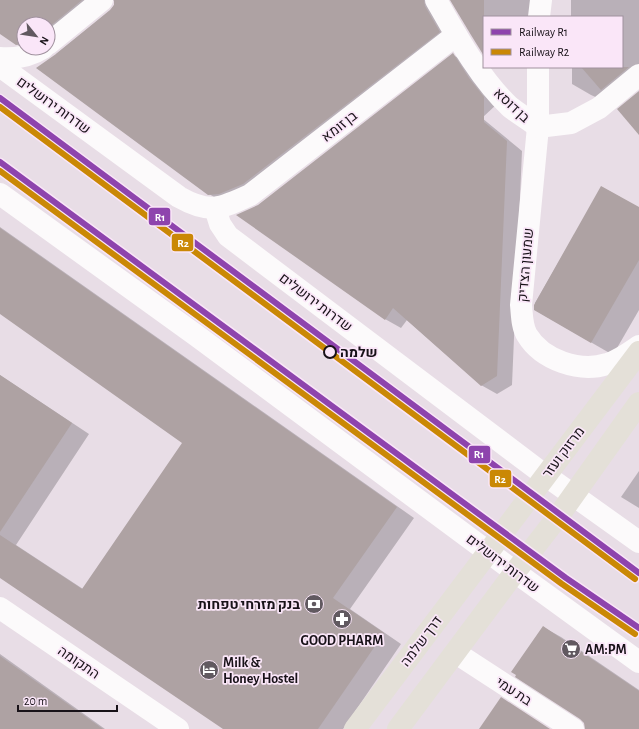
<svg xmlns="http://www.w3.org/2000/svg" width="639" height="729" viewBox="0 0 639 729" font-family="'Alegreya Sans',Heebo,sans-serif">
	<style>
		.shadow { fill: #0003; fill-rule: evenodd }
		.building { fill: #aea2a3 }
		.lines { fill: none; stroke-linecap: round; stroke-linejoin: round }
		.minor { stroke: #fcfafb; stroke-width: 22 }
		.major { stroke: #e4e0d8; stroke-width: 22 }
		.rail-1-casing { stroke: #fae6f8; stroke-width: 9 }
		.rail-2-casing { stroke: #fae6f8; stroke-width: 9 }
		.rail-1 { stroke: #8e44ad; stroke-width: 6 }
		.rail-2 { stroke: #ca8805; stroke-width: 6 }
		.stop-dot { fill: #fae6f8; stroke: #181218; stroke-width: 2 }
		.labels { text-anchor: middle; stroke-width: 3.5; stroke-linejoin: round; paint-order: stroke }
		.street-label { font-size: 14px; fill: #181218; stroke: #fae6f8 }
		.stop-label { font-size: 14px; font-weight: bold; fill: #181218; stroke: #fae6f8; text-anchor: start }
		.poi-label { font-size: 14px; font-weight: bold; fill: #181218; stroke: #fae6f8; text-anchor: start }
		.line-badge { stroke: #fae6f8; stroke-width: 1.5 }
		.badge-label { font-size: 11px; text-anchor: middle; font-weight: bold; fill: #fff }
	</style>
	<rect width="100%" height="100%" fill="#e8dde6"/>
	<g class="shadow">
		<path d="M0 0H114L57 47 35 55 16 44 0 32ZM24 24H48V48H24Z"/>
		<path d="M115 0H448L458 43 228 205 209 194 56 54 111 10 114 5Z"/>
		<path d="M452 0H545L542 17H484V53Z"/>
		<path d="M571 0H639V84L609 103 591 95 572 84V67H622V17H571Z"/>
		<path d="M453 55 469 64 497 104 482 118 522 151 512 385 497 394 481 385 407 320 401 328 385 319 258 206Z"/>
		<path d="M602 187 639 208V310L613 355 535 310V303Z"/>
		<path d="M0 227 414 518 350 609 401 644 343 729H225L0 577V375L89 434 16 545 83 589 184 443 0 313Z"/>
		<path d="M639 471V508L621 497Z"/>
		<path d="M543 627 561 637 639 690V729H601Z"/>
		<path d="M0 654 105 729H0Z"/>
	</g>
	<g class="building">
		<path d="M0 0H82L48 28V24H24V43L16 45 0 34Z"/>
		<path d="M114 0H424L425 6 440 32 243 184 219 194 208 195 36 68 56 54 110 10 114 5Z"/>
		<path d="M450 0H484V56L471 35Z"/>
		<path d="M453 53 469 78 484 97V122L507 141 497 376 481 386 393 308 385 320 236 215 258 205Z"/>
		<path d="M581 67H629L601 90Z"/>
		<path d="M639 91V135L617 109Z"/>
		<path d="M601 186 639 207V260L591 343 534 310V305Z"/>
		<path d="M0 228 397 507 333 598 384 633 318 729H223L0 578V535L82 589 182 443 0 314Z"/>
		<path d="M0 375 72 423 0 532Z"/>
		<path d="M543 626 639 691V729H585L584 723 580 719 515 677 516 675 511 672Z"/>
		<path d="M0 656 103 729H0Z"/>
		<path d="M501 697 550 729H479Z"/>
	</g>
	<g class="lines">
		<g class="minor">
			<path d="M436 0C456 35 480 79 510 107 519 114 529 120 538 127"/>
			<path d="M539 17 541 0"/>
			<path d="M48 44 102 0"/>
			<path d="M0 58C16 59 29 57 43 48"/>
			<path d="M0 66 179 197C209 214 220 209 250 195L456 35"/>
			<path d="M538 67V127L521 305C522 315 522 327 527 335 542 360 580 373 607 364 618 361 629 353 639 346"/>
			<path d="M538 127 571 123 599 108 639 75"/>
			<path d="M0 194 197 336 515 572 639 662"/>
			<path d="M215 208 220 224 228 236 538 470 639 542"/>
			<path d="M0 608 178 729"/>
			<path d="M456 653 573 729"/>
		</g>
		<g class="major">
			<path d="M355 729 639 352"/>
			<path d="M398 729 515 572 560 514 639 403"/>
		</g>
		<g class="rail-1-casing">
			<g id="rail-1">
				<path d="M0 98 639 573"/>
				<path d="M0 162 566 578 639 628"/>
			</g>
		</g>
		<g class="rail-2-casing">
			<g id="rail-2">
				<path d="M0 107 635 579"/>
				<path d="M0 171 562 584 635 634"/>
			</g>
		</g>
		<use href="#rail-1" class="rail-1"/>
		<use href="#rail-2" class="rail-2"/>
	</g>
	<defs>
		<g id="bank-disc" transform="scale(1)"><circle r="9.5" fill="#615960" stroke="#fae6f8"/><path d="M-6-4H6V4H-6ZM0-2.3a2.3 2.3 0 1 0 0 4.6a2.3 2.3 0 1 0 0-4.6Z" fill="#fff"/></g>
		<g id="pharmacy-disc" transform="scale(1)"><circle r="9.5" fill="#615960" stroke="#fae6f8"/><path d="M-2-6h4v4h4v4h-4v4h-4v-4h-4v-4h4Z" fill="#fff"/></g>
		<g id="supermarket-disc" transform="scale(1)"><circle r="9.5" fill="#615960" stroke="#fae6f8"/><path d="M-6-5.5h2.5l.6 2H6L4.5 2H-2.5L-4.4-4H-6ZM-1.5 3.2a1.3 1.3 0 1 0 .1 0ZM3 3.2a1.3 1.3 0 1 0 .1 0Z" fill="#fff"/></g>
		<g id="hotel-disc" transform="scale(1)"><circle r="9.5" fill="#615960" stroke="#fae6f8"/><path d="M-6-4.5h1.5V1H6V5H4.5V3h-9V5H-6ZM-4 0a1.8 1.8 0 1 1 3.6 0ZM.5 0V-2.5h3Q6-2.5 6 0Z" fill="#fff"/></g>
	</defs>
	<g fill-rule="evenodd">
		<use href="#bank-disc" x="314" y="604"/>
		<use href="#pharmacy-disc" x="342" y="619"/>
		<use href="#supermarket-disc" x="571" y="649"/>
		<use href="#hotel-disc" x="209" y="670"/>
	</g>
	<circle class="stop-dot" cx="330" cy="352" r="6"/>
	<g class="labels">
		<g class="street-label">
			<text transform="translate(54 105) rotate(36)" y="5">שדרות ירושלים</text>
			<text transform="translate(512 105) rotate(43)" y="5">בן דוסא</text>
			<text transform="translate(339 126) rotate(-38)" y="5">בן זומא</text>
			<text transform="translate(525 265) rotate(-85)" y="5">שמעון הצדיק</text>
			<text transform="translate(316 302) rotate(37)" y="5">שדרות ירושלים</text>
			<text transform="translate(563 452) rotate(-53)" y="5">מרזוק ועזר</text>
			<text transform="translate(503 563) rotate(37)" y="5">שדרות ירושלים</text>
			<text transform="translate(421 641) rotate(-53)" y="5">דרך שלמה</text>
			<text transform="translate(79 662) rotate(34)" y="5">התקומה</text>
			<text transform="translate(514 691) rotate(33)" y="5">בת עמי</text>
		</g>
		<g class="stop-label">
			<text x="340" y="357">שלמה</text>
		</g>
		<g class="poi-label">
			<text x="300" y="609" text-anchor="end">בנק מזרחי טפחות</text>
			<text x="342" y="645" text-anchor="middle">GOOD PHARM</text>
			<text x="585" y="654">AM:PM</text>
			<text x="223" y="667">Milk &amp;<tspan x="223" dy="16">Honey Hostel</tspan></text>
		</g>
	</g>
	<g class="line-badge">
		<rect x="148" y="207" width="23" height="19" rx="4" fill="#8e44ad"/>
		<rect x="171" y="233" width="23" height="19" rx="4" fill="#ca8805"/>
		<rect x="468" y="445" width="23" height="19" rx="4" fill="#8e44ad"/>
		<rect x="489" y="469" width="23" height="19" rx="4" fill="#ca8805"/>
	</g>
	<g class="badge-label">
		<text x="160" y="221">R1</text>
		<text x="183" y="247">R2</text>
		<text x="479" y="458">R1</text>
		<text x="500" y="483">R2</text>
	</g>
	<rect x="483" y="16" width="140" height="52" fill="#fae6f8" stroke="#a0919e"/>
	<rect x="491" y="29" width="20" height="6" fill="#8e44ad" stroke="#a0919e"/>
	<text x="519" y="36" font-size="12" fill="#181218">Railway R1</text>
	<rect x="491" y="49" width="20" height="6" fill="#ca8805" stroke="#a0919e"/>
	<text x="519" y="56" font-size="12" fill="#181218">Railway R2</text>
	<g transform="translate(36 36) rotate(120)"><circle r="19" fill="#fae6f8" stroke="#a0919e"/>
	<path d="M0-3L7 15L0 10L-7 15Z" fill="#615960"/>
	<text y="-6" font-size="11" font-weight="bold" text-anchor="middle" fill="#181218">N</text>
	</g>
	<path d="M18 705v6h99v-6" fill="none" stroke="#181218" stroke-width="2"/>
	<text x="24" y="705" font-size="12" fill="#181218" stroke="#fae6f8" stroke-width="3" paint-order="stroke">20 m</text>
</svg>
